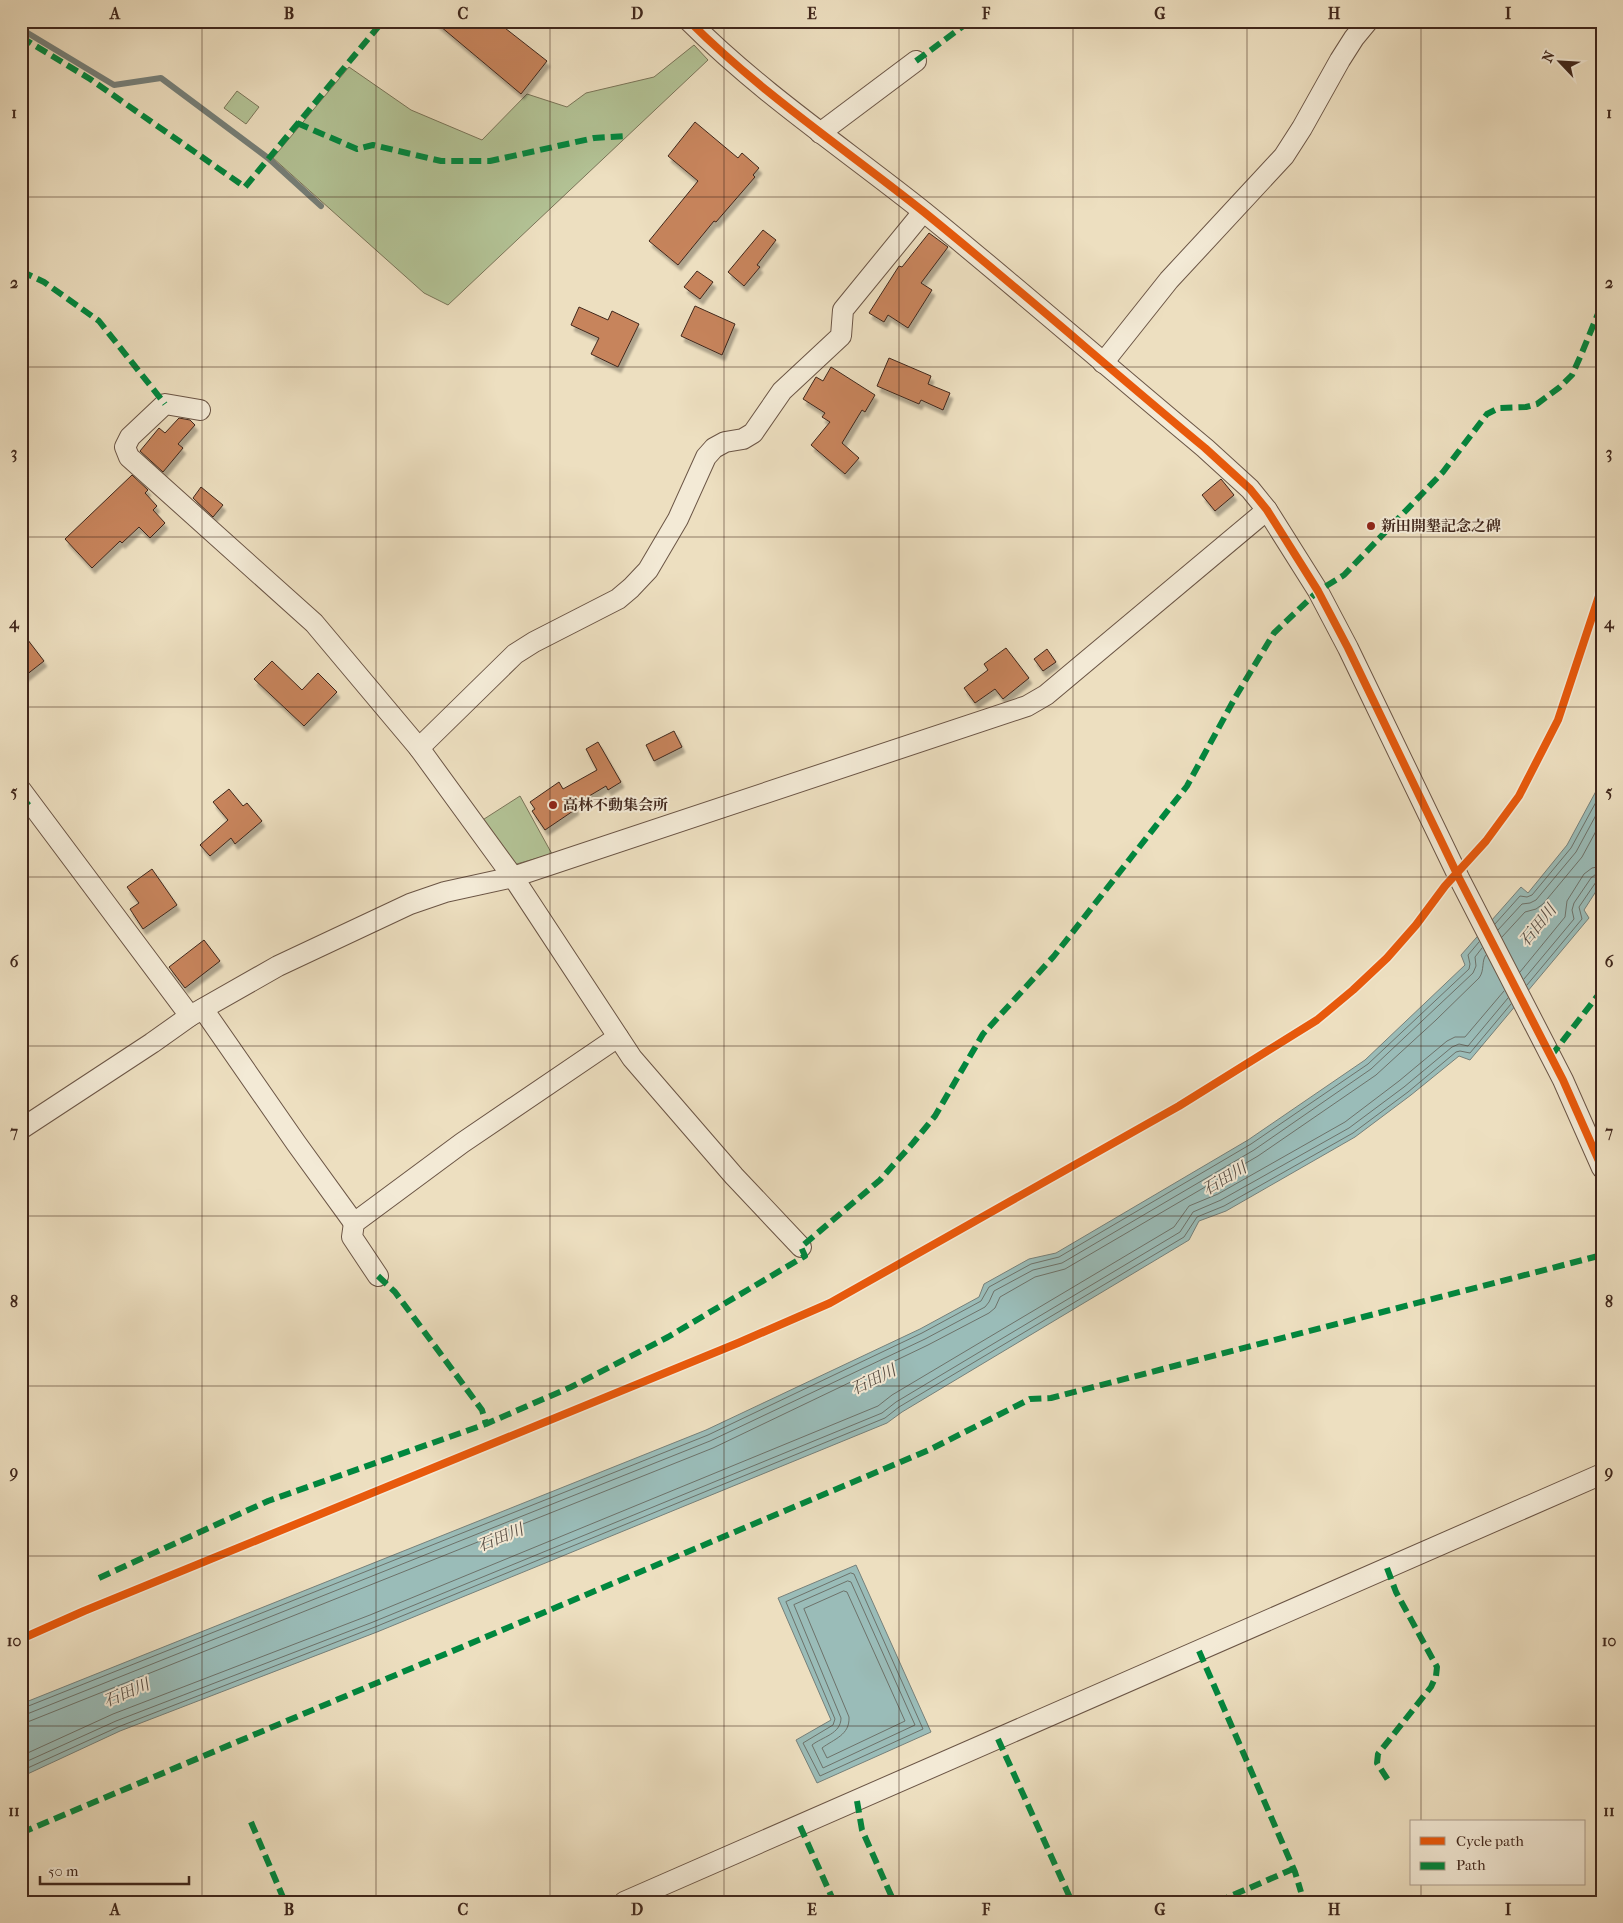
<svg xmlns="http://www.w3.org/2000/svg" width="1623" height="1923" viewBox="0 0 1623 1923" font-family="'IM FELL French Canon','Noto Serif JP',serif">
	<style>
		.green { fill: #b3c396; stroke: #7a7559 }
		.water { fill: #9abcb8; stroke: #76807a }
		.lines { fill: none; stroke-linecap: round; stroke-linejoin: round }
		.shore { stroke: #6d726a; stroke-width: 1 }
		.stream { stroke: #76807a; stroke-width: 6 }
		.building { fill: #c7845b; stroke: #40271c; filter: url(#shadow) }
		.minor-casing { stroke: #6b5545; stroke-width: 22 }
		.minor { stroke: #f3ead6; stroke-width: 20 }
		.quiet { stroke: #00873e; stroke-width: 6; stroke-dasharray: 12 6; stroke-linecap: butt }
		.cycleway-casing { stroke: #f3ead6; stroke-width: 11 }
		.cycleway { stroke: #e8590c; stroke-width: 8 }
		.grid { fill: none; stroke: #40271c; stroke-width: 1; stroke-opacity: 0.55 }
		.poi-dot { fill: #8f2418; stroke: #f3ead6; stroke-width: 2 }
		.labels { text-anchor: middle; stroke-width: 4; stroke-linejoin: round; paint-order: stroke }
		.poi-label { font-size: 15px; font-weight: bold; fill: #40271c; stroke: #f3ead6; text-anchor: start }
		.water-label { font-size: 16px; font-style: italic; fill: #564c43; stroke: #f3ead6 }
		.neatline { fill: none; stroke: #40271c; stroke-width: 2 }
		.grid-label { font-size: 16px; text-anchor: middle; font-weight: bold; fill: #40271c }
	</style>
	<defs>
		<filter id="shadow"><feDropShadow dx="3" dy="5.5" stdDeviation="1" flood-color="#0004"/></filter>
	</defs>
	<rect width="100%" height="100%" fill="#eddfc0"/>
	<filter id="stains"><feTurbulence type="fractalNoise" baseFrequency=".004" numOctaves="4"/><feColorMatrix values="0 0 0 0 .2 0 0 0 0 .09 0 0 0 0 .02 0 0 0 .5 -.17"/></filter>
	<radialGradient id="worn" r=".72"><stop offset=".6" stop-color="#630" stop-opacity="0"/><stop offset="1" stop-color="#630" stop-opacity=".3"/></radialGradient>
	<g class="green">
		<path d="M694 45 708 60 448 305 424 293 273 158 349 67 411 110 482 140 527 94 567 107 586 93 654 77Z"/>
		<path d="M237 91 259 107 246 124 224 108Z"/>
		<path d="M520 796 552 854 513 865 481 821Z"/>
	</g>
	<g class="water">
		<path d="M1602 780V882L1584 910 1589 918 1470 1060 1459 1056 1411 1095 1355 1137 1226 1211 1199 1221 1189 1240 902 1412 887 1423 377 1632 120 1731 21 1777V1704L706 1430 920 1329 979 1297 984 1284 1029 1259 1056 1253 1248 1140 1365 1060 1465 965 1461 955 1521 887 1528 893 1567 845Z"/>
		<path d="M856 1565 931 1732 817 1783 796 1740 831 1720 778 1598Z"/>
	</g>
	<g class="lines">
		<g class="shore">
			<path d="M1495 924 1520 896 1527 897 1532 895 1571 848 1602 791"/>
			<path d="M1498 930 1522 904 1530 903 1536 900 1576 852 1602 804"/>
			<path d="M1502 937 1525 912 1536 909 1543 904 1582 857 1602 820"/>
			<path d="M1520 972 1565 917 1567 901 1584 874 1592 868 1602 866"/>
			<path d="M1524 979 1574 919 1572 910 1574 903 1591 878 1596 874H1602"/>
			<path d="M1527 985 1582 919 1579 907 1596 882 1602 880"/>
			<path d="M851 1573 854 1574 923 1729 820 1776 803 1743 833 1725 835 1719 786 1602Z"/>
			<path d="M848 1581 851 1582 915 1725 823 1768 812 1745C822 1737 841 1734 841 1718L794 1605Z"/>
			<path d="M844 1591 847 1592 905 1721 827 1758 822 1748C834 1739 850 1735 849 1717L804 1609Z"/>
			<path d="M21 1709 708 1435 922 1333 981 1301 989 1287 1031 1264 1059 1257 1251 1144 1368 1064 1469 969 1470 964 1468 955 1479 942"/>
			<path d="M21 1715 27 1714 710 1441 925 1339 985 1307 989 1302 994 1291 1033 1270 1062 1263 1254 1150 1371 1069 1473 973 1476 966 1475 957 1482 948"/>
			<path d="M21 1723 30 1721 713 1448 928 1345 989 1313 995 1308 1000 1297 1035 1277 1065 1269 1258 1156 1376 1075 1436 1020 1479 978C1485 970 1481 961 1486 955"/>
			<path d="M21 1756 113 1714 370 1615 878 1406 892 1395 1174 1227 1189 1206 1218 1194 1345 1122 1399 1081 1447 1041 1455 1037H1465L1504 991"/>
			<path d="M21 1764 116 1721 373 1622 882 1413 896 1402 1180 1232 1193 1212 1221 1200 1349 1128 1404 1087 1452 1047 1459 1044 1468 1046 1508 998"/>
			<path d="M21 1771 118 1727 375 1627 885 1418 899 1407 1184 1237 1197 1217 1224 1206 1353 1133 1408 1092 1456 1052 1460 1051 1470 1053 1511 1004"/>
		</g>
		<path class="stream" d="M21 29 114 85 161 78 268 158 321 206"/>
	</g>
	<g class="building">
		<path d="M434 21H496L547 61 521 94Z"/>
		<path d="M695 122 738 158 742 153 759 168 753 175 755 177 716 222 714 221 678 265 649 241 698 181 668 156Z"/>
		<path d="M763 230 776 240 757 265 760 267 744 286 728 272Z"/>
		<path d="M929 233 948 247 921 283 932 290 908 328 888 315 884 322 869 313 899 266 902 267Z"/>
		<path d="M697 271 713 282 700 299 684 287Z"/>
		<path d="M695 306 735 324 722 355 681 336Z"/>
		<path d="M579 307 608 320 612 311 639 324 618 367 591 354 599 338 571 325Z"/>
		<path d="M889 358 931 376 928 384 950 393 943 410 921 400 919 404 877 386Z"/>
		<path d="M831 367 875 395 865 412 862 410 842 443 859 458 845 474 811 445 830 422 822 417 825 413 803 399 816 377 823 381Z"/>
		<path d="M179 418 190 420 195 425 178 444 183 448 163 472 140 451 159 428 165 433Z"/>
		<path d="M132 475 148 490 145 493 157 506 153 510 165 523 150 538 139 527 122 543 120 541 92 568 65 539Z"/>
		<path d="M1221 479 1234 495 1215 511 1202 495Z"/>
		<path d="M201 487 223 505 213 517 193 498Z"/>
		<path d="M21 631 44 661 21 679Z"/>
		<path d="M1006 648 1029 678 1003 699 995 689 975 703 964 688 988 670 984 664Z"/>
		<path d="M1047 649 1056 662 1043 671 1034 659Z"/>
		<path d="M272 661 302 690 318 673 337 692 304 726 254 679Z"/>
		<path d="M674 731 682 747 654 761 646 745Z"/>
		<path d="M598 742 621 782 608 790 606 786 574 805 576 809 545 830 532 811 535 809 530 802 559 782 563 789 597 770 586 749Z"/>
		<path d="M229 789 243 806 247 803 262 821 235 844 231 838 210 856 200 845 228 820 213 802Z"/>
		<path d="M152 869 177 905 143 929 130 909 139 903 127 887Z"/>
		<path d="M204 940 220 961 185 988 169 967Z"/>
	</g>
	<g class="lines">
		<g class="minor-casing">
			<g id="minor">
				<path d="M689 21C761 93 845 149 924 212 1019 289 1111 370 1205 448L1250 489 1267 510 1318 591 1348 648 1459 878 1563 1080 1602 1168"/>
				<path d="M820 133 916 61"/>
				<path d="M1103 363 1169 280 1284 156 1302 128 1340 60 1354 38 1368 21"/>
				<path d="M200 410 165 404 130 437 125 447 129 457 314 623 419 748 513 877 632 1058 734 1176 801 1247"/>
				<path d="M419 748 515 654 534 642 618 599 631 588 648 570 678 519 706 457 714 448 725 442 743 439 753 433 782 391 841 336 843 310 923 212"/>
				<path d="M21 790 190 1016"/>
				<path d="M203 1009 296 1143 354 1223"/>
				<path d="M21 1129 152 1043 190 1016 278 966 410 904 445 892 513 877 1027 706 1046 695 1267 510"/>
				<path d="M378 1276 352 1237 354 1223 462 1143 618 1037"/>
				<path d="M624 1902 1602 1474"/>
			</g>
		</g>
		<use href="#minor" class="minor"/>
		<g class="quiet">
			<path d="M21 37 90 79 245 187 383 21"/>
			<path d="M916 61 970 21"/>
			<path d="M297 123 357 149 373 145 441 161H490L594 138 627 136"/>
			<path d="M21 271 44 282 99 321 165 404"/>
			<path d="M21 808 29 801"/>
			<path d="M1551 1056 1602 990"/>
			<path d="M378 1276 395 1292 482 1410 486 1424"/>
			<path d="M1387 1568 1396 1592 1437 1667 1436 1676 1431 1687 1378 1754 1377 1763 1388 1780"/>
			<path d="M99 1578 268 1501 486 1424 571 1387 668 1337 805 1256 801 1247 880 1180 913 1143 935 1116 983 1034 1054 956 1187 786 1236 696 1274 633 1318 591 1344 575 1443 472 1487 414 1499 408 1526 407 1537 404 1560 387 1572 375 1581 355 1602 304"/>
			<path d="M1199 1651 1295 1872 1301 1892"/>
			<path d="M998 1739 1072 1902"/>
			<path d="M857 1801 862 1830 894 1902"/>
			<path d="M251 1822 285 1902"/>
			<path d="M800 1826 834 1902"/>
			<path d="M21 1833 929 1450 1030 1399 1051 1398 1602 1255"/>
			<path d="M1217 1902 1293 1869"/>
		</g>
		<g class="cycleway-casing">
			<g id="cycleway">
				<path d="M689 21C761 93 845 149 924 212 1019 289 1111 370 1205 448L1250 489 1267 510 1318 591 1348 648 1459 878 1563 1080 1602 1168"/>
				<path d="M21 1639 84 1611 738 1343 830 1303 1179 1106 1317 1020 1353 990 1387 958 1416 925 1445 886 1486 841 1519 796 1558 720 1602 587"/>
			</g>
		</g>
		<use href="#cycleway" class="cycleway"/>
	</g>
	<path class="grid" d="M202 21V1902M376 21V1902M550 21V1902M724 21V1902M899 21V1902M1073 21V1902M1247 21V1902M1421 21V1822M21 197H1602M21 367H1602M21 537H1602M21 707H1602M21 877H1602M21 1046H1602M21 1216H1602M21 1386H1602M21 1556H1602M21 1726H1602M1421 1884V1902"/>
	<g class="poi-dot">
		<circle cx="1371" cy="526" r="5"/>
		<circle cx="553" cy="805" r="5"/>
	</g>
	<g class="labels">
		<g class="poi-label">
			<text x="1381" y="531">新田開墾記念之碑</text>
			<text x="563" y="810">高林不動集会所</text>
		</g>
		<g class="water-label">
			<text transform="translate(1537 925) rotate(-51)" y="6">石田川</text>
			<text transform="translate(1224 1178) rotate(-31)" y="6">石田川</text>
			<text transform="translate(873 1379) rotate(-26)" y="6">石田川</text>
			<text transform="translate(500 1537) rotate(-22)" y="6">石田川</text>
			<text transform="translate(126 1692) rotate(-23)" y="6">石田川</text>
		</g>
	</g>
	<rect width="1623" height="1923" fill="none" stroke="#eddfc0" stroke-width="55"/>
	<rect x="1410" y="1820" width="175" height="65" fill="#f3ead6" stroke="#ab9c8c"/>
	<rect x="1420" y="1837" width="25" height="8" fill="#e8590c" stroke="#ab9c8c"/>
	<text x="1456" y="1846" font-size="15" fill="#40271c">Cycle path</text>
	<rect x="1420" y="1862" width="25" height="8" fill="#00873e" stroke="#ab9c8c"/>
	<text x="1456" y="1870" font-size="15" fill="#40271c">Path</text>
	<g transform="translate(1560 62) rotate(295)" stroke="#f3ead6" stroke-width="4" paint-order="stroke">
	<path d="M0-4L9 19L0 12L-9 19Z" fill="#40271c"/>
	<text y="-8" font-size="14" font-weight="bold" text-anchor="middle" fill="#40271c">N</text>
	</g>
	<path d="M40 1876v8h149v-8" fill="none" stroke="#40271c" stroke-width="2.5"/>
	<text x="48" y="1876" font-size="15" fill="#40271c" stroke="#f3ead6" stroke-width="4" paint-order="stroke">50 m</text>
	<rect x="28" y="28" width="1568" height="1868" class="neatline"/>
	<g class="grid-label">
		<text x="115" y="19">A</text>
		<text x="289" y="19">B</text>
		<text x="463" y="19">C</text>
		<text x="637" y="19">D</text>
		<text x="812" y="19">E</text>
		<text x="986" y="19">F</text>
		<text x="1160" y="19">G</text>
		<text x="1334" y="19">H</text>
		<text x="1508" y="19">I</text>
		<text x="14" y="118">1</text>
		<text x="1609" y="118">1</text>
		<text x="14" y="288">2</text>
		<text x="1609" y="288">2</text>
		<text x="14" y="458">3</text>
		<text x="1609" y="458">3</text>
		<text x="14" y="628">4</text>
		<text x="1609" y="628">4</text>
		<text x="14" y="797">5</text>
		<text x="1609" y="797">5</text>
		<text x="14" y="967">6</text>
		<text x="1609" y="967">6</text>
		<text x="14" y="1137">7</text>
		<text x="1609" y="1137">7</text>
		<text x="14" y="1307">8</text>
		<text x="1609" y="1307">8</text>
		<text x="14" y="1477">9</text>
		<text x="1609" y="1477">9</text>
		<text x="14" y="1646">10</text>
		<text x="1609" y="1646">10</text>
		<text x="14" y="1816">11</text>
		<text x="1609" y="1816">11</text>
		<text x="115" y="1915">A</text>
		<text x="289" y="1915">B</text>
		<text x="463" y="1915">C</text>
		<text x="637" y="1915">D</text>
		<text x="812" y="1915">E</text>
		<text x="986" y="1915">F</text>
		<text x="1160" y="1915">G</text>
		<text x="1334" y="1915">H</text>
		<text x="1508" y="1915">I</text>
	</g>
	<rect width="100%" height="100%" filter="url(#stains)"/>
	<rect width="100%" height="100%" fill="url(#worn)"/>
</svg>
